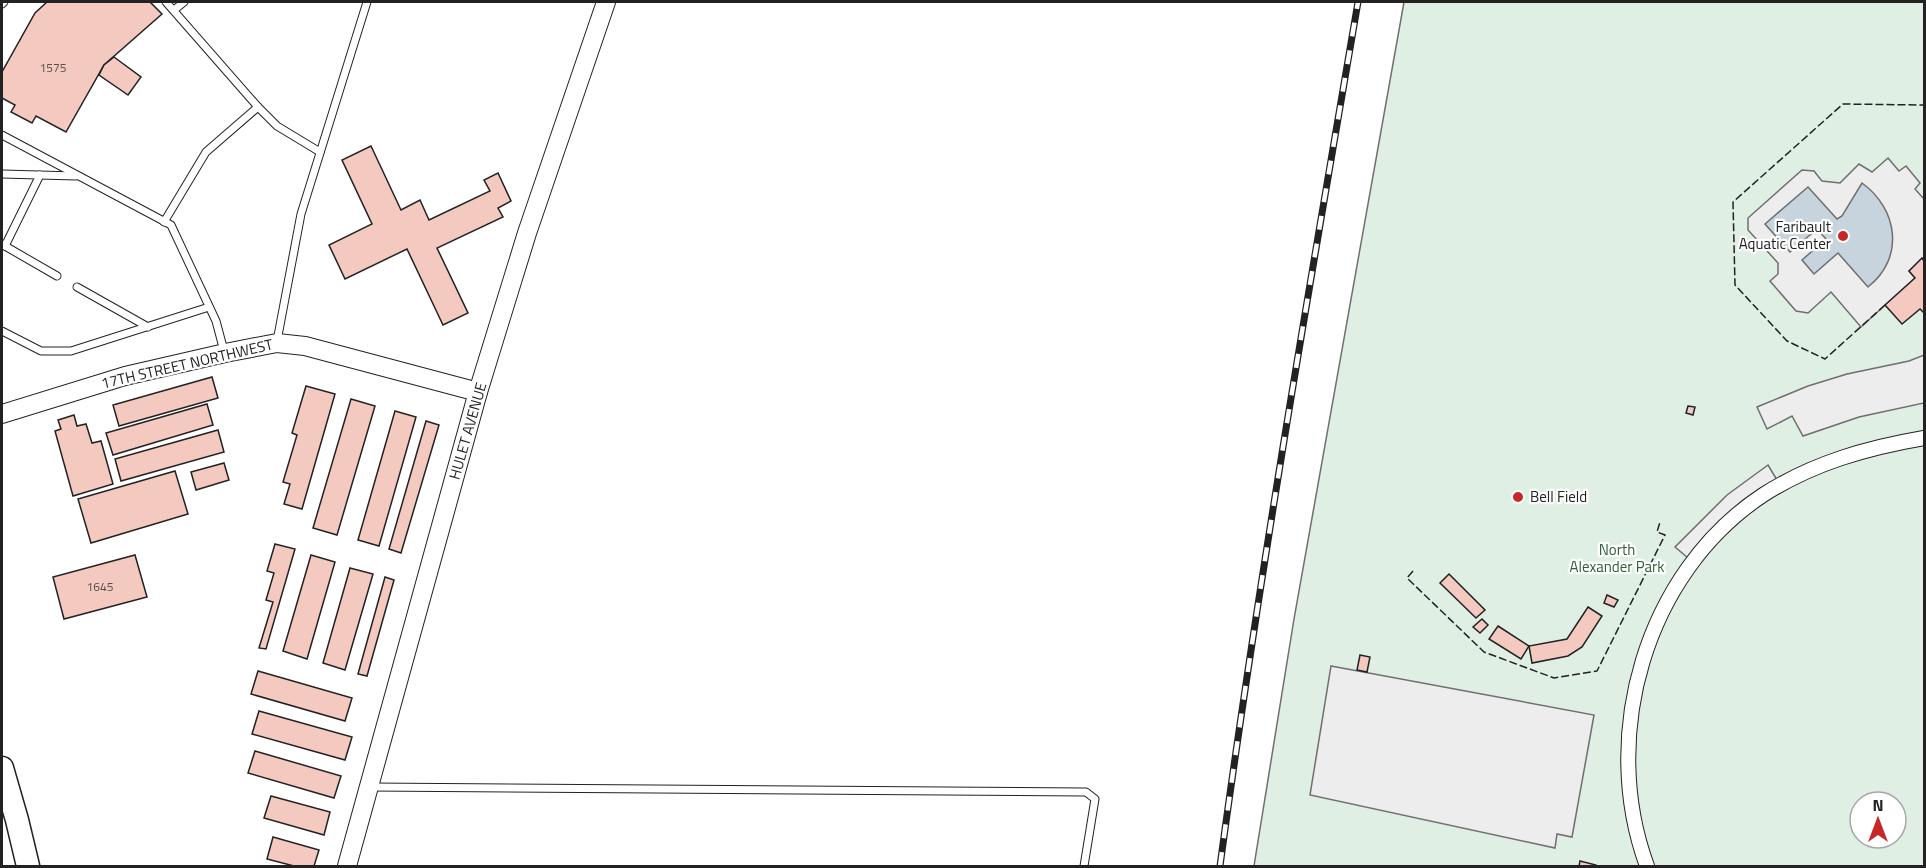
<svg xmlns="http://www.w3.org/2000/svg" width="1926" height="868" viewBox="0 0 1926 868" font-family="'Titillium Web',sans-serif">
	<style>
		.green { fill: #e0efe3; stroke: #6f6f6f; stroke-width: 1.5; fill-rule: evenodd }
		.parking { fill: #ededed; stroke: #6f6f6f; stroke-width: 1.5 }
		.water { fill: #c7d3dd; stroke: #6f6f6f; stroke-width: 1.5 }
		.building { fill: #f3c9c0; stroke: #222; stroke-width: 1.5 }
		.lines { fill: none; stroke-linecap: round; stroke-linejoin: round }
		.service-casing { stroke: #222; stroke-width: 9 }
		.minor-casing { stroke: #222; stroke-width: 16 }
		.tertiary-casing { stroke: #222; stroke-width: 20 }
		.trunk-casing { stroke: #222; stroke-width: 25 }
		.service { stroke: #fff; stroke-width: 7 }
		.minor { stroke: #fff; stroke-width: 14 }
		.tertiary { stroke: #fff; stroke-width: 18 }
		.trunk { stroke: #fff; stroke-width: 22 }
		.rail-casing { stroke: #222; stroke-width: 7 }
		.rail { stroke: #fff; stroke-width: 4.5; stroke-dasharray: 14; stroke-linecap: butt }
		.fence { stroke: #222; stroke-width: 1.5; stroke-dasharray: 8 3; stroke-linecap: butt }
		.poi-dot { fill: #c62828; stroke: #fff; stroke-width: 2 }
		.labels { text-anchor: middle; stroke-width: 4.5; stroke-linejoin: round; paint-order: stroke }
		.number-label { font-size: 12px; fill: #564c4a }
		.poi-label { font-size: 15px; fill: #222; stroke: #fff; text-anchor: end }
		.street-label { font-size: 15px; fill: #222; stroke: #fff }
		.park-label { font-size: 15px; fill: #2f5e38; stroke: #fff }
	</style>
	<rect width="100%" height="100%" fill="#fff"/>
	<path class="green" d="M1404 2H1924V866H1254L1294 619ZM1860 802H1896V838H1860Z"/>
	<g class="parking">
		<path d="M1888 158 1899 171 1906 166 1920 183 1915 189 1924 199V261L1922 259 1909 271 1915 278 1861 327 1831 292 1808 313 1796 311 1770 281 1778 274V263L1748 230V218L1802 170 1814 171 1822 181 1840 183 1859 164 1872 172Z"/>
		<path d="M1924 355V403L1859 417 1803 436 1792 416 1767 429 1757 407 1808 386 1847 374 1909 361Z"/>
		<path d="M1768 465 1780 485 1694 563 1675 547 1727 495Z"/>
		<path d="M1331 666 1594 715 1572 837 1557 834 1555 848 1310 795Z"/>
	</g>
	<path class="water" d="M1862 183C1898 209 1905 258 1868 287L1838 253 1814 274 1802 260 1826 239 1817 229 1790 252 1765 224 1808 187 1837 219 1842 216Z"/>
	<g class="building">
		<path d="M47 2H150L162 14 104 65 66 132 36 116 32 123 11 112 15 105 2 98V72L35 13Z"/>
		<path d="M114 57 141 77 128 95 99 75 104 65Z"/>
		<path d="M371 146 401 210 420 200 429 220 490 191 484 180 498 173 511 201 498 208 503 217 437 248 468 313 443 325 407 249 345 279 329 245 372 224 342 160Z"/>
		<path d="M1922 258 1924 261V313L1920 309 1902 324 1885 305 1915 278 1909 271Z"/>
		<path d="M212 377 218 398 119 426 113 405Z"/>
		<path d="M306 386 335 394 302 509 284 504 290 484 283 482 297 435 292 433Z"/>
		<path d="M351 399 375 406 337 535 313 528Z"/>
		<path d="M207 404 213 425 113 455 106 433Z"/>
		<path d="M1688 406 1695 407 1693 415 1686 413Z"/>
		<path d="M395 411 416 417 379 546 358 540Z"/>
		<path d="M74 415 77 426 86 424 92 443 101 441 113 484 73 496 55 431 61 429 58 420Z"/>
		<path d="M426 421 439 425 401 553 389 549Z"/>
		<path d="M218 430 224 452 121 481 115 459Z"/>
		<path d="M224 463 229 480 196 490 191 472Z"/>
		<path d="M175 471 188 514 91 543 78 499Z"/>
		<path d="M275 544 295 549 266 649 259 648 273 602 266 600 274 573 267 571Z"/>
		<path d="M135 555 147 597 64 619 53 577Z"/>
		<path d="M311 555 335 562 307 659 283 651Z"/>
		<path d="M350 568 373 574 345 670 323 663Z"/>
		<path d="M1449 574 1485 610 1476 618 1440 583Z"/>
		<path d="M385 577 394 580 367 676 358 674Z"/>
		<path d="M1607 595 1618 600 1614 607 1604 603Z"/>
		<path d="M1588 607 1602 616 1582 647 1568 656 1532 663 1529 646 1567 639Z"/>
		<path d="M1482 619 1488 625 1480 633 1473 627Z"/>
		<path d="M1498 626 1529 646 1521 659 1489 639Z"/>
		<path d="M1360 655 1370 657 1367 672 1357 670Z"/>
		<path d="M258 671 352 698 345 721 251 694Z"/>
		<path d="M259 711 352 737 345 760 252 734Z"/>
		<path d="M255 751 341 776 334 798 248 773Z"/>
		<path d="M271 796 330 812 324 835 264 818Z"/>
		<path d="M273 837 319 850 314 866H294L267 859Z"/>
		<path d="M1580 861 1596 865V866H1579Z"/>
	</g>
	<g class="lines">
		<g class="service-casing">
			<g id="service">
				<path d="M166 2 258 107 277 126 320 152"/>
				<path d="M2 4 4 2"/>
				<path d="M174 10 184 2"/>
				<path d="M2 135 171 225 216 321 224 351"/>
				<path d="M2 174 76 176"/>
				<path d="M164 222 206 152 258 107"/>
				<path d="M2 244 5 246 40 175"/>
				<path d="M5 246 57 276"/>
				<path d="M77 287 148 327"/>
				<path d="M2 331 41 351H71L209 307"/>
				<path d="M277 341 301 214 367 2"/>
				<path d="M370 787 1086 792 1095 799 1084 866"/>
			</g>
		</g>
		<g class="minor-casing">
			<path id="minor" d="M1647 866C1599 736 1645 573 1763 495 1813 463 1866 448 1924 438"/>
		</g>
		<g class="tertiary-casing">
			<g id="tertiary">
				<path d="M2 414 125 376 225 353 277 343 305 346 478 392"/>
				<path d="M347 866 478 392 527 233 606 2"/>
			</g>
		</g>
		<g class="trunk-casing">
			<path id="trunk" d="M2 768 17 820 28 866"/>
		</g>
		<use href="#service" class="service"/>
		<use href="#minor" class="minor"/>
		<use href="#tertiary" class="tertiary"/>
		<use href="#trunk" class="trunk"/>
		<g class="rail-casing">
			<path id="rail" d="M1220 866C1259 577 1309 289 1358 2"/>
		</g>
		<use href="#rail" class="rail"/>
		<g class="fence">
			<path d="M1885 305 1825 359 1787 341 1735 285 1733 202 1843 104 1924 105"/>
			<path d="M1413 571 1407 578 1484 652 1554 678 1597 671 1665 535 1657 532 1660 522"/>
		</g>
	</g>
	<g class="poi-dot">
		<circle cx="1843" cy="236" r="6"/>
		<circle cx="1518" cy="497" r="6"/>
	</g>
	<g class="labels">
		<g class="number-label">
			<text x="53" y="72">1575</text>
			<text x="100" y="591">1645</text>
		</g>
		<g class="poi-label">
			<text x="1831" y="232">Faribault<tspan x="1831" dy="17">Aquatic Center</tspan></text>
			<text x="1530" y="502" text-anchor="start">Bell Field</text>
		</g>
		<g class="street-label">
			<text transform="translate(187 364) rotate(-13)" y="5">17TH STREET NORTHWEST</text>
			<text transform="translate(468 431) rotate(-74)" y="5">HULET AVENUE</text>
		</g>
		<g class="park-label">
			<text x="1617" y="555">North<tspan x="1617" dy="17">Alexander Park</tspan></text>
		</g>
	</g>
	<rect width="1926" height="868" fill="none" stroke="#222222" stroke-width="6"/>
	<g transform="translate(1878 820)"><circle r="28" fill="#ffffff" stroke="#a7a7a7" stroke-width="1.5"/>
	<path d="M0-4.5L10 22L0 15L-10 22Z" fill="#c62828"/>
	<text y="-9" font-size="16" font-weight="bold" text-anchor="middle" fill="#222222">N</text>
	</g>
</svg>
